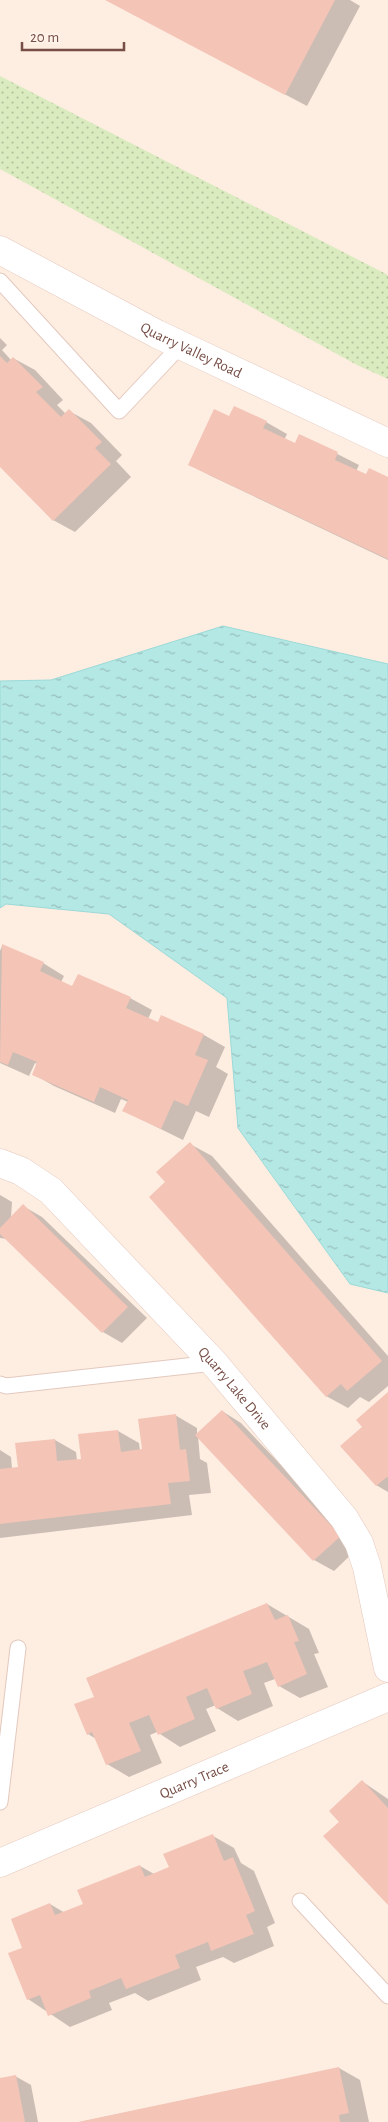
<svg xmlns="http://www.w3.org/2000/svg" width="388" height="2122" viewBox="0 0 388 2122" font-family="'Alegreya Sans',sans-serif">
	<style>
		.grass { fill: url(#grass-dots) }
		.water { fill: url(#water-ripples); stroke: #9adad8 }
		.shadow { fill: #0003 }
		.building { fill: #f4c4b7 }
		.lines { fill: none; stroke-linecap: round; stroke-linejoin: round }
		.lane-casing { stroke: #e4c9bf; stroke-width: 17 }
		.street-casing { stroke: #e4c9bf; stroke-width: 29 }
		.lane { stroke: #fff; stroke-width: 15 }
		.street { stroke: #fff; stroke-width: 28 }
		.labels { text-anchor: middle; stroke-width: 4.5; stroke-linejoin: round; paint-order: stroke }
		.street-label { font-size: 15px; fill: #764e46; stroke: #fff2e8 }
	</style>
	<defs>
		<pattern id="grass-dots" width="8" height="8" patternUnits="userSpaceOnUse" patternTransform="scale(1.25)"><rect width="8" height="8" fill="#daecbf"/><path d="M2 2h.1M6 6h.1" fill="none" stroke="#b5c19d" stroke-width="1.8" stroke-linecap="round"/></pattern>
		<pattern id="water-ripples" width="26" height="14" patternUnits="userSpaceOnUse" patternTransform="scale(1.25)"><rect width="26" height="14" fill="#b4e8e5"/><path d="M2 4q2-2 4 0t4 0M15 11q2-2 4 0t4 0" fill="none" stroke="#97bebb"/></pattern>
	</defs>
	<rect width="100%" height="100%" fill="#feede1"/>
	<path class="grass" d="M0 76 388 275V379L357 365 0 169Z"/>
	<path class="water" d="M223 626 388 664V1293L350 1284 238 1128 227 998 109 914 6 904 0 908V681L51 680Z"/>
	<g class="shadow">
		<path d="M107 0H350L360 6 307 106Z"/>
		<path d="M0 338 7 345 2 350 11 360 13 358 35 370 63 400 57 405 66 414 69 411 91 423 122 455 116 461 131 477 75 532 53 520 0 465Z"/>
		<path d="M229 418 266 422 287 434 284 440 295 445 300 435 359 465 356 471 366 476 388 478V560L211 476 189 464Z"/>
		<path d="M2 946 43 963 64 976 61 982 73 988 130 998 152 1010 148 1019 159 1024 162 1017 204 1035 225 1047 216 1067 228 1074 209 1117 196 1111 183 1140 124 1111 128 1102 121 1099 115 1113 54 1086 33 1074 38 1064 35 1063 29 1076 0 1063V951Z"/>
		<path d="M190 1144 212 1156 388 1356V1386L369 1402 360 1397 348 1408 326 1396 167 1183Z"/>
		<path d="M0 1195 12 1202 11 1218 23 1206 42 1217 147 1318 122 1343 103 1332 7 1239 0 1238Z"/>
		<path d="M388 1393V1492L376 1485 364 1427Z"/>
		<path d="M222 1411 241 1423 359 1547 334 1571 314 1560 198 1436 200 1459 207 1463 211 1493 189 1495 192 1515 0 1538V1450L11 1457 12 1469 20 1468 55 1440 76 1452 77 1460H82L118 1431 139 1443 140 1451 143 1450 175 1415 197 1428V1434Z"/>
		<path d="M267 1604 309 1629 319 1653 314 1654 328 1687 300 1698 279 1686 275 1679 264 1683 273 1706 238 1721 217 1708 216 1705 206 1709 216 1731 180 1747 157 1732 150 1735 162 1763 129 1777 107 1764 96 1739 88 1734 96 1697Z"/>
		<path d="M363 1782 388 1799V1904L341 1822Z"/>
		<path d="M213 1836 234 1848 241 1863 254 1871 275 1923 267 1927 274 1946 234 1963 223 1957 196 1967 201 1980 148 2001 135 1993 109 2003 112 2010 70 2027 28 1999 24 1948 50 1904 65 1913 85 1905 140 1866 154 1874 170 1868Z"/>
		<path d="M339 2068 360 2080 369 2122H80Z"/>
		<path d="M15 2076 31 2085 38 2122H0V2079Z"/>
	</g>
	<g class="building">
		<path d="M105 0H335L285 95Z"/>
		<path d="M0 356 7 363 13 357 43 387 36 392 61 417 69 409 102 442 95 448 111 464 53 521 0 467Z"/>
		<path d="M234 406 267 421 263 428 295 443 299 434 338 452 335 460 366 474 369 468 388 477V559L188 465 214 409 229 416Z"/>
		<path d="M2 944 44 962 40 971 72 986 78 974 131 997 126 1008 158 1022 161 1015 204 1034 195 1055 208 1060 188 1106 174 1100 161 1129 122 1111 128 1100 100 1087 94 1102 32 1075 37 1062 13 1052 8 1065 0 1062Z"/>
		<path d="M190 1142 382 1361 347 1391 341 1384 326 1397 149 1197 165 1182 156 1172Z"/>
		<path d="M23 1204 128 1307 102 1333 0 1234V1228Z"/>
		<path d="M388 1392V1478L387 1477 376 1486 340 1446 362 1427 356 1420Z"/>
		<path d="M222 1410 341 1536 313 1561 195 1435Z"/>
		<path d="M176 1414 180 1450 186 1449 190 1481 168 1483 171 1504 0 1524V1469L18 1467 15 1443 55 1439 57 1461 81 1459 78 1434 118 1430 121 1452 142 1449 138 1419Z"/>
		<path d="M267 1603 275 1620 288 1615 299 1641 294 1642 307 1674 278 1687 267 1662 243 1671 252 1694 216 1709 207 1688 186 1697 195 1719 158 1735 149 1715 129 1723 141 1751 106 1765 92 1732 87 1735 74 1704 94 1697 86 1678Z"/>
		<path d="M362 1780 388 1808V1905L323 1836 339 1822 329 1811Z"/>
		<path d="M213 1834 224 1861 233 1857 255 1911 246 1915 254 1934 211 1951 208 1942 175 1955 180 1968 126 1989 121 1978 89 1991 91 1998 48 2016 40 1995 27 2000 8 1953 22 1948 11 1919 50 1903 55 1915 83 1904 77 1890 140 1865 145 1877 169 1867 163 1854Z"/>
		<path d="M339 2067 349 2113 339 2115 340 2122H78Z"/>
		<path d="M16 2075 25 2122H0V2078Z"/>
	</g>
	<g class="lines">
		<g class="lane-casing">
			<g id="lane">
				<path d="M0 281 119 411 181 345"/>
				<path d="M0 1384 6 1386 214 1363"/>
				<path d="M0 1802 18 1648"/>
				<path d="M300 1901 388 1996"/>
			</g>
		</g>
		<g class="street-casing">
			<g id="street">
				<path id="s1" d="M0 250 157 334 388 443"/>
				<path id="s2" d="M0 1163 21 1171 51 1191 214 1363 344 1518 359 1543 367 1567 388 1668"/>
				<path id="s3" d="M0 1863 388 1697"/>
			</g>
		</g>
		<use href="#lane" class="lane"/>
		<use href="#street" class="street"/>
	</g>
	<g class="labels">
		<g class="street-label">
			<text dy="5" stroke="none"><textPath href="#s1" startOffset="216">Quarry Valley Road</textPath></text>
			<text dy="5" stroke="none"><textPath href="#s2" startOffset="328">Quarry Lake Drive</textPath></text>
			<text dy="5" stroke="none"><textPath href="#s3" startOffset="211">Quarry Trace</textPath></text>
		</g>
	</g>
	<path d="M22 42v8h102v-8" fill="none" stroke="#764e46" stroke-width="2.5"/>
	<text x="30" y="42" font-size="15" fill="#764e46" stroke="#fff2e8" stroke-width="4" paint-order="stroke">20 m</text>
</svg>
